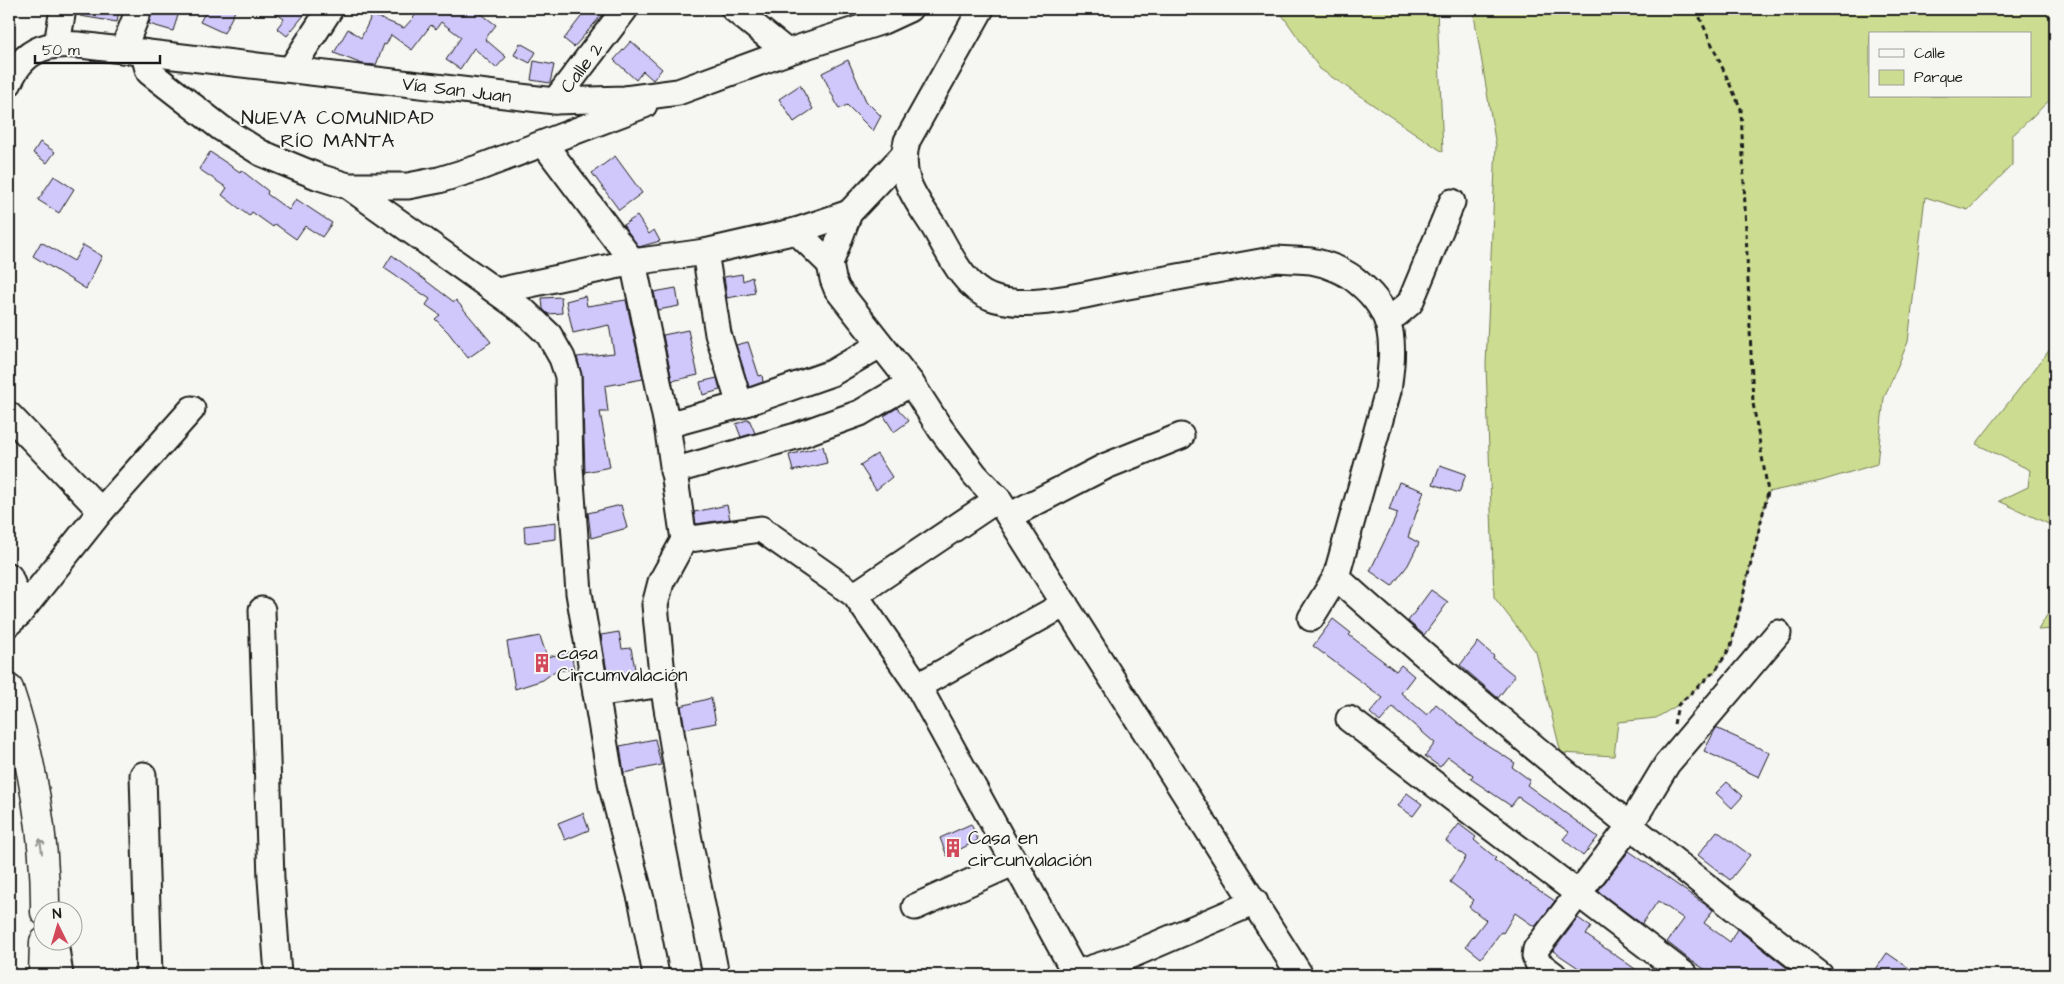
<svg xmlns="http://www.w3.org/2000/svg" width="2064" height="984" viewBox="0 0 2064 984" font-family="'Architects Daughter',sans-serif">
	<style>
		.green { fill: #ccdc90; stroke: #747c56; fill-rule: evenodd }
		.building { fill: #d0c7fa; stroke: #1c1c1c }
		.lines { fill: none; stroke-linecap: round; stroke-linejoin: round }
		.minor-casing { stroke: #1c1c1c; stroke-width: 29 }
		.highway-casing { stroke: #1c1c1c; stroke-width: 31 }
		.path { stroke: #1c1c1c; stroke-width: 3; stroke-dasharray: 5 4; stroke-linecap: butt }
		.minor { stroke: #f6f6f2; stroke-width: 25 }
		.highway { stroke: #f6f6f2; stroke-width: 28 }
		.oneway { stroke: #949492 }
		.labels { text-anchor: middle; stroke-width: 4; stroke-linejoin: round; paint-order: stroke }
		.street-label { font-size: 19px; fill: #1c1c1c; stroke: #f6f6f2 }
		.poi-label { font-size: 19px; fill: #1c1c1c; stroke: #f6f6f2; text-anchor: start }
		.neighbourhood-label { font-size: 20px; letter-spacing: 1px; fill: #1c1c1c; stroke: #f6f6f2 }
	</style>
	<rect width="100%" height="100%" fill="#f6f6f2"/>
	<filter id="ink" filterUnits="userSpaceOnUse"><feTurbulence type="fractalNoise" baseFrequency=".02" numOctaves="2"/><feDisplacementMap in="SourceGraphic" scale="10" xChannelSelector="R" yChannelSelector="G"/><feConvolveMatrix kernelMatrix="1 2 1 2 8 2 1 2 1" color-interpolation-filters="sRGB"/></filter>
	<g filter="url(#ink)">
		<g class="green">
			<path d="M1278 9H1437L1443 152 1320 69Z"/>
			<path d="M1473 9H2055V95L2012 136V165L1968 210 1925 197 1908 342 1884 398 1877 464 1821 481 1768 492 1731 646 1716 670 1678 705 1656 718 1618 722 1614 756 1561 753 1536 652 1494 597 1486 364 1496 146ZM1870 34H2030V96H1870Z"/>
			<path d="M2055 343V527L1999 501 2028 487 2030 470 1976 444Z"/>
			<path d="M2055 602V629L2038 630Z"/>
		</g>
		<g class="building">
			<path d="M81 9H119L117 22 80 16Z"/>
			<path d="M153 9H180L173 31 149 24Z"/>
			<path d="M207 9H236L224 33 200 22Z"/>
			<path d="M270 9H309L287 36 277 28 284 19Z"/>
			<path d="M421 9H475L496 25 485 39 506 57 496 68 474 48 460 69 446 60 461 37 441 22 436 29 431 25 412 50 391 35 386 45 384 44 376 65 362 64 334 53 348 29 361 38 372 15 404 28Z"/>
			<path d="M587 9H607L574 47 564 39Z"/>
			<path d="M631 41 662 69 653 80 643 71 636 80 614 60Z"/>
			<path d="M520 43 536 52 530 63 514 55Z"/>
			<path d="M848 60 866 101 881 116 873 131 847 105 839 109 822 73Z"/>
			<path d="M534 61 554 65 550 83 531 80Z"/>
			<path d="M800 85 813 109 794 122 779 99Z"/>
			<path d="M40 142 55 152 47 163 33 153Z"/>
			<path d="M210 152 240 172 241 170 268 191 267 194 289 210 296 199 332 223 322 237 305 226 296 239 275 224 273 227 252 212 249 216 222 195 227 188 199 169Z"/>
			<path d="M615 156 642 193 619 210 592 173Z"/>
			<path d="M54 176 74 189 59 213 38 200Z"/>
			<path d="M637 216 649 234 654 230 660 241 639 247 623 225Z"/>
			<path d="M41 242 74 261 83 245 102 256 86 289 33 256Z"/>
			<path d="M392 255 454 302 456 300 491 342 468 358 448 332 435 319 440 315 426 305 430 299 384 268Z"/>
			<path d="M742 274 743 281 752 277 755 293 727 298 724 277Z"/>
			<path d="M676 288 679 306 658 310 654 292Z"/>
			<path d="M585 296 587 306 626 300 643 379 605 386 608 412H600L610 467 585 472 582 376 577 357 614 353 609 325 573 333 566 301Z"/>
			<path d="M561 297 562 313 548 314 543 309 542 298Z"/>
			<path d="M688 330 698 375 672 381 663 335Z"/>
			<path d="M748 342 759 376 762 375 763 382 749 387 736 345Z"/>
			<path d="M717 378 720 390 703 395 700 382Z"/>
			<path d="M897 408 909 421 894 432 884 416Z"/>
			<path d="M749 419 755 433 741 437 736 424Z"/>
			<path d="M823 446 827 463 793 471 789 455Z"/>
			<path d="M877 454 892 477 876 490 860 465Z"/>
			<path d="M1440 465 1466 474 1459 493 1433 484Z"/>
			<path d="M1399 482 1424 491 1408 537 1419 543 1408 565 1392 586 1370 571 1398 513 1389 510Z"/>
			<path d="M621 505 627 528 591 538 588 513Z"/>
			<path d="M727 505 730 519 696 524 694 512Z"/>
			<path d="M556 522V539L525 543 524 526Z"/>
			<path d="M1431 590 1448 602 1424 635 1408 621Z"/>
			<path d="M1333 619 1351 633 1349 635 1396 671 1401 665 1414 676 1401 693 1427 715 1436 704 1475 737 1515 763 1512 767 1530 780 1527 785 1598 837 1583 856 1563 839 1569 832 1518 797 1511 806 1471 779 1473 775 1448 757 1440 767 1425 756 1435 743 1393 707 1380 722 1370 713 1383 698 1313 646Z"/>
			<path d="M619 632 622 649 631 648 636 674 608 678 601 635Z"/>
			<path d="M540 636 547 657 571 652 574 669 555 671 543 680 515 689 507 642Z"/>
			<path d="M1478 642 1494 656 1493 658 1515 676 1498 698 1460 665Z"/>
			<path d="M711 698 716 723 685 729 681 706Z"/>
			<path d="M1716 728 1770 753 1759 777 1704 751Z"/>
			<path d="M655 739 661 765 624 773 620 746Z"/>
			<path d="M1727 782 1743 796 1732 808 1716 793Z"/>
			<path d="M1407 793 1422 804 1413 816 1398 806Z"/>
			<path d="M583 813 589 830 565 840 558 823Z"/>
			<path d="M971 824 978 840 947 856 940 838Z"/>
			<path d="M1459 824 1476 837 1474 840 1496 858 1494 860 1555 901 1535 927 1515 913 1503 933 1501 932 1481 958 1466 946 1486 920 1469 907 1474 900 1450 882 1466 857 1446 841Z"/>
			<path d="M1717 831 1750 855 1730 880 1698 855Z"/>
			<path d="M1629 851 1713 910 1704 923 1730 942 1737 929 1796 975H1714L1690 960 1667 942 1684 919 1658 901 1642 924 1598 891Z"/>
			<path d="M1578 918 1591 927 1586 935 1644 975H1589L1553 951Z"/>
			<path d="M1887 953 1919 975H1872Z"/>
		</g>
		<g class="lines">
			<g class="minor-casing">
				<g id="minor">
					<path d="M734 9 787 52"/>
					<path d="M981 9 907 141C897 178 915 197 934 227 948 250 963 287 990 297 1027 312 1089 293 1128 286 1177 277 1227 268 1277 259 1288 260 1300 260 1311 261 1328 264 1347 272 1359 283 1397 314 1394 346 1388 391L1336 577"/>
					<path d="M57 44 63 9"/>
					<path d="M123 50 139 9"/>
					<path d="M143 52 149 72 221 128 261 153 319 177 348 186H408L439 180 478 168 644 105"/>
					<path d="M291 69 330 9"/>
					<path d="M9 83C31 30 76 46 123 50L555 101 625 99 678 92 787 52 883 21 909 9"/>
					<path d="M555 101 625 9"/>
					<path d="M544 144 633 262 667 425 684 540 661 582 655 605 663 684 688 835 716 975"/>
					<path d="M903 156 849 213 830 264 833 279 837 289 911 383 940 428 975 475 998 499 1300 975"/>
					<path d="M348 186 525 312 549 335 562 358 568 376 570 467 579 593 612 787 642 903 656 975"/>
					<path d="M796 231 830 264"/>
					<path d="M705 252 718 334 740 405"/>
					<path d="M498 291 633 262 705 252 796 231 849 213"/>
					<path d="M1387 317 1397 314 1410 303 1452 202"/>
					<path d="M9 415 101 511"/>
					<path d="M667 425 740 405 832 373 880 345"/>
					<path d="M673 471 796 436 860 413 911 383"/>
					<path d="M1009 516 1106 466 1181 436"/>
					<path d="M684 540 761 529 855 595 918 686 1075 973"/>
					<path d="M9 576 15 591 19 614"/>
					<path d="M855 595 998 499"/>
					<path d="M262 610 271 879 278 975"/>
					<path d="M1311 618 1336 577C1492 717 1654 847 1820 975"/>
					<path d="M9 623 19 614 101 511 192 409"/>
					<path d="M918 686 1065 604"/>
					<path d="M596 694 663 684"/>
					<path d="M1349 719 1685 975"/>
					<path d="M143 775 149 975"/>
					<path d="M915 907 1015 862"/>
					<path d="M55 942 60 975"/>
					<path d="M1070 975 1127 957 1255 902"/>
					<path d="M1554 975 1538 963 1535 956 1536 949 1629 827 1667 764 1778 633"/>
				</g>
			</g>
			<g class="highway-casing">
				<g id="highway">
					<path d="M9 689C32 757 46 840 45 912"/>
					<path d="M43 975 44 942"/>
				</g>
			</g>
			<path class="path" d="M1674 724 1678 705 1716 670 1731 646 1768 492 1753 403 1741 109 1696 9"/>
			<use href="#minor" class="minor"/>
			<use href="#highway" class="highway"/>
		</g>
		<defs><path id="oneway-shaft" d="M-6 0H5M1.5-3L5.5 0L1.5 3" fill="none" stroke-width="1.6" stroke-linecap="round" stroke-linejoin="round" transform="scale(1.25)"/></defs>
		<use class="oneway" href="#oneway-shaft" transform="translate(41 846) rotate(-98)"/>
	</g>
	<defs>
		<g id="building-bare" transform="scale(1.5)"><path d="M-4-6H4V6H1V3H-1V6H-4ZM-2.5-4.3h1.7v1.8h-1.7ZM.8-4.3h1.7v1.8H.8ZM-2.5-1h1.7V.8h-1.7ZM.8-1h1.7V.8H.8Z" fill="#d1495b" stroke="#f6f6f2" stroke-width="2.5" paint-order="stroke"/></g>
	</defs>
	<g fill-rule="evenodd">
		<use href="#building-bare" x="542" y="663"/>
		<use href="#building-bare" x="953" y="848"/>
	</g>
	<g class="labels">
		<g class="street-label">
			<text transform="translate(581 67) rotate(-53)" y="7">Calle 2</text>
			<text transform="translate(457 89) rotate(7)" y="7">Vía San Juan</text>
		</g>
		<g class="poi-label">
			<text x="557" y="659">casa<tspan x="557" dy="22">Circumvalación</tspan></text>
			<text x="968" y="844">Casa en<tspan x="968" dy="22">circunvalación</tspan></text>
		</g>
		<g class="neighbourhood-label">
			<text x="338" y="124">NUEVA COMUNIDAD<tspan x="338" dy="23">RÍO MANTA</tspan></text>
		</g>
	</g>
	<rect width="2064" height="984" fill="none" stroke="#f6f6f2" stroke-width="30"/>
	<rect x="15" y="15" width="2034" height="954" fill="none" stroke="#1c1c1c" stroke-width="2" filter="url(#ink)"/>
	<rect x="1869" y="32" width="162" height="65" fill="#f6f6f2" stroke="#9f9f9c"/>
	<rect x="1879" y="49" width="25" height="8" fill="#f6f6f2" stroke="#9f9f9c"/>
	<text x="1914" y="58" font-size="15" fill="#1c1c1c">Calle</text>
	<rect x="1879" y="70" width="25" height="15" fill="#ccdc90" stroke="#9f9f9c"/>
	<text x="1914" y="82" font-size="15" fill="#1c1c1c">Parque</text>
	<g transform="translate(58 926) rotate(355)"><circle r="24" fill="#f6f6f2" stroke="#9f9f9c"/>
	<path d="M0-4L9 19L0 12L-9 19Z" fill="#d1495b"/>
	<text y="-8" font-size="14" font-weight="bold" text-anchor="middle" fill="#1c1c1c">N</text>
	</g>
	<path d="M35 55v8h125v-8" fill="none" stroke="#1c1c1c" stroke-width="2.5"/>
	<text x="42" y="55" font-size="15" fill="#1c1c1c" stroke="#f6f6f2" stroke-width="4" paint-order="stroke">50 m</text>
</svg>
